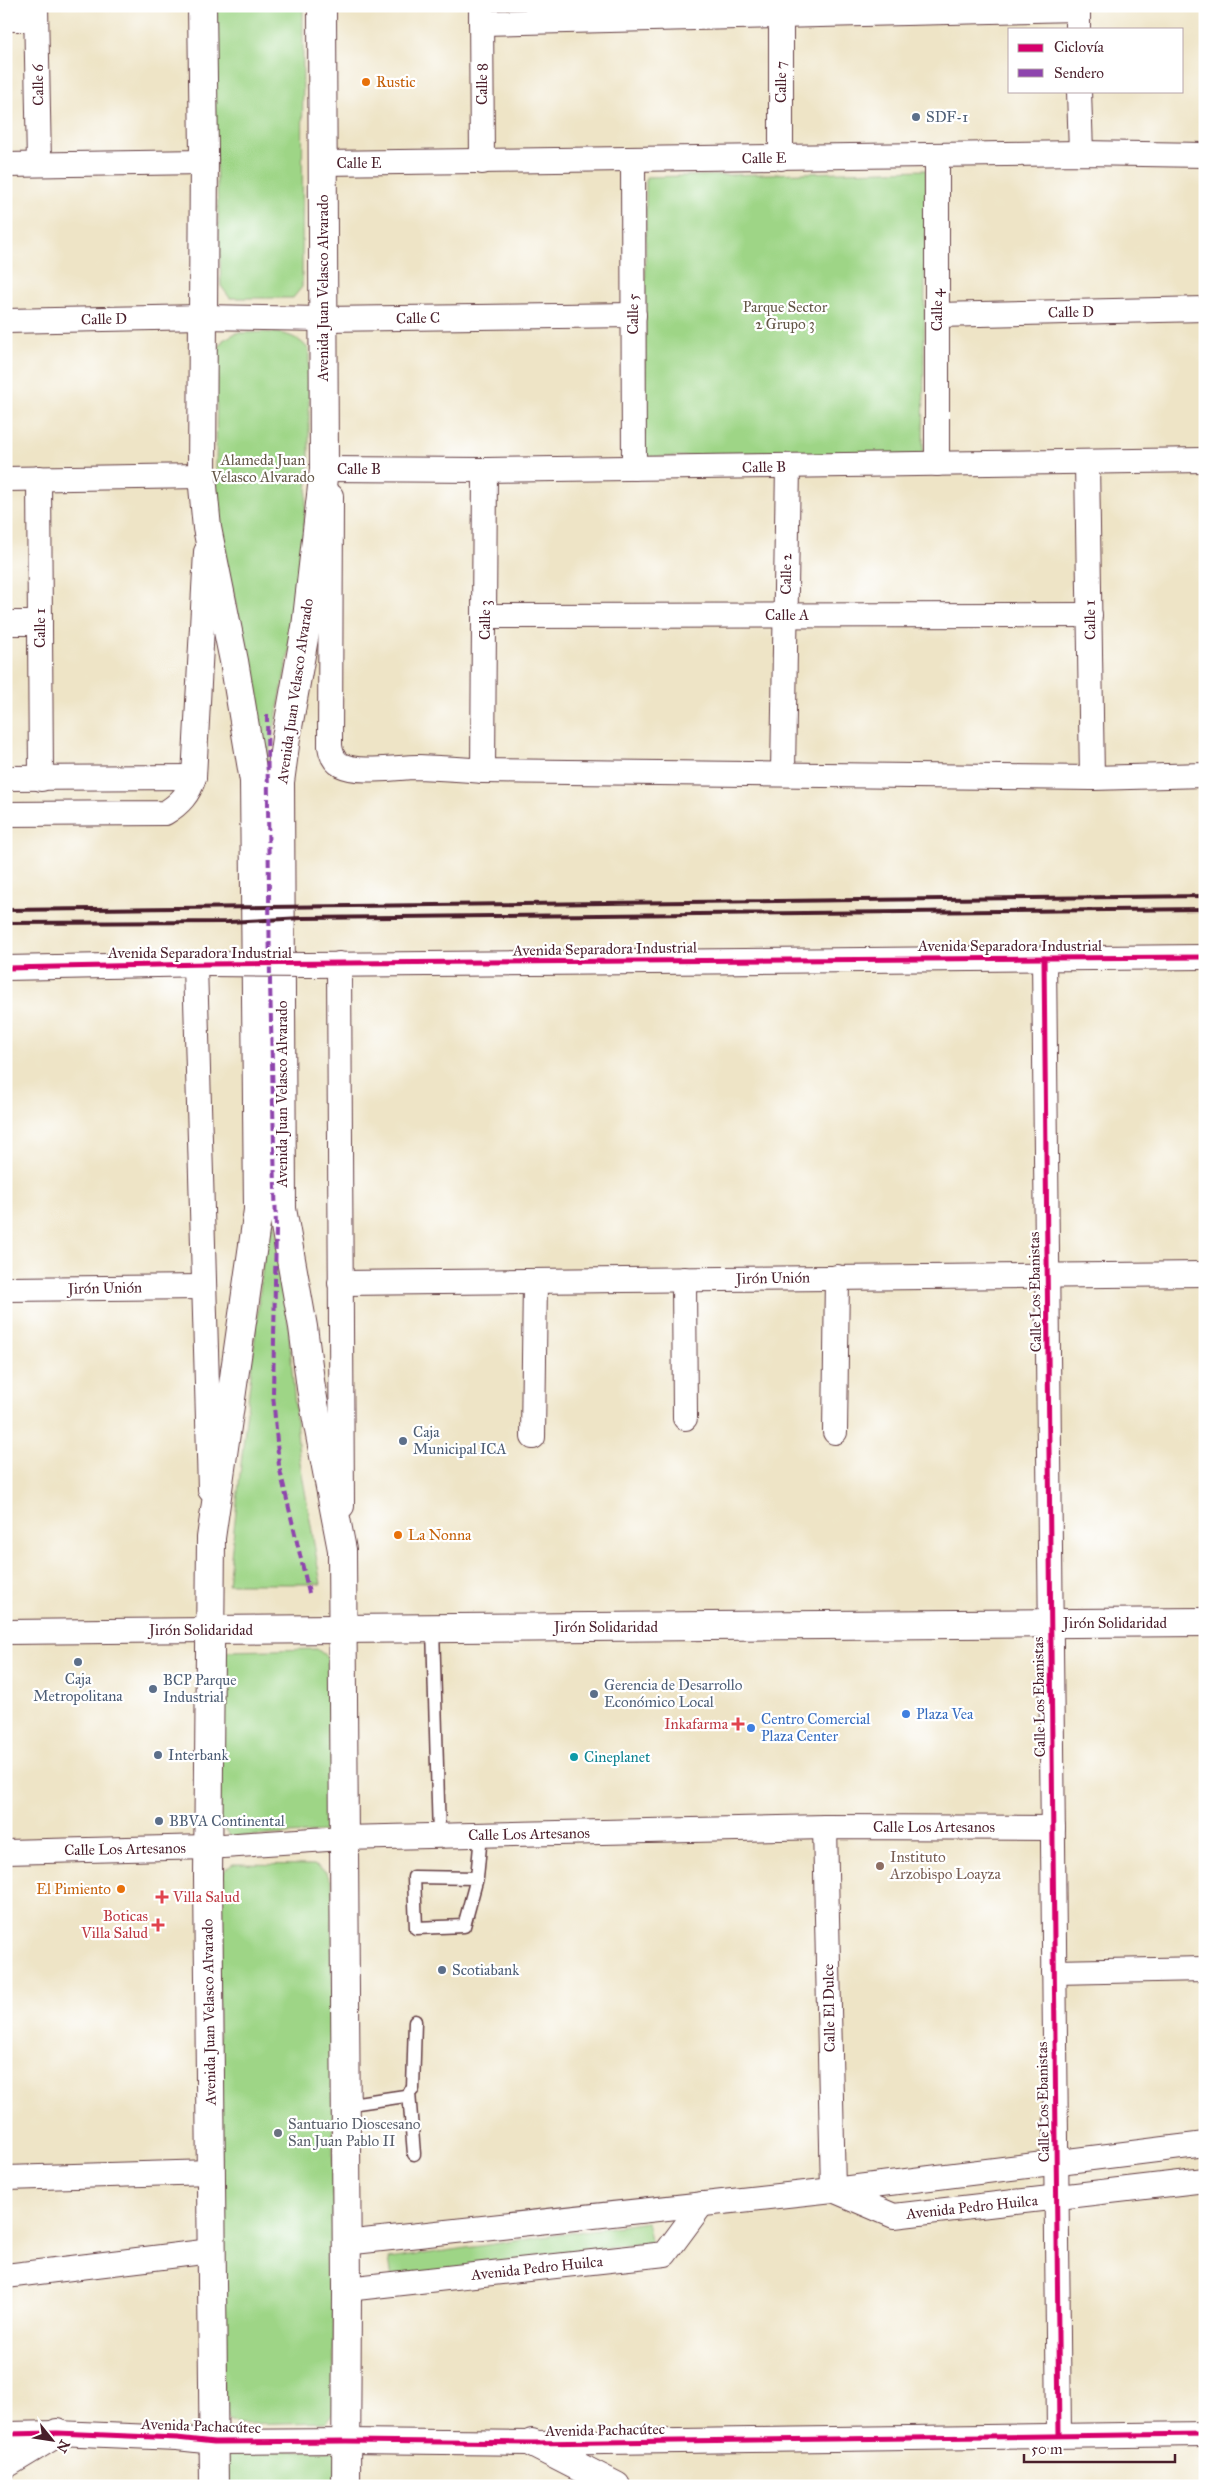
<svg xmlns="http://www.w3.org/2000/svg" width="1211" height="2492" viewBox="0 0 1211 2492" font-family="'IM FELL Great Primer',serif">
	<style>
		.green { fill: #9ed586; stroke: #747a58 }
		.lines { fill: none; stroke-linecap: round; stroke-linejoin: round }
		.lane-casing { stroke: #633d42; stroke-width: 15 }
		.street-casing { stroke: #633d42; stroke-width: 26 }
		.secondary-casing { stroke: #633d42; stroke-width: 30 }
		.primary-casing { stroke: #633d42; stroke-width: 30 }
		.lane { stroke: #fff; stroke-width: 12 }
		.street { stroke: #fff; stroke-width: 24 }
		.secondary { stroke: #fff; stroke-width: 28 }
		.primary { stroke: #fff; stroke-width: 28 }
		.rail { stroke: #4a1f2b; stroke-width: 4 }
		.street-bridge-casing { stroke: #633d42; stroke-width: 26; stroke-linecap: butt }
		.street-bridge { stroke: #fff; stroke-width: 24 }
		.quiet { stroke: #8e44ad; stroke-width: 4; stroke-dasharray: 8 4; stroke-linecap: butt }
		.cycleway-casing { stroke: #fff; stroke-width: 8 }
		.cycleway { stroke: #d6006c; stroke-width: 5 }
		.food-dot { fill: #e8710a; stroke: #fff; stroke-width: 2 }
		.service-dot { fill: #5c6f8a; stroke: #fff; stroke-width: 2 }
		.shop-dot { fill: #3f7fe0; stroke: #fff; stroke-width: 2 }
		.health-dot { fill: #e0444e; stroke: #fff; stroke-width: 2 }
		.culture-dot { fill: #0f9aa8; stroke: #fff; stroke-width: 2 }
		.education-dot { fill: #8d6e63; stroke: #fff; stroke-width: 2 }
		.worship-dot { fill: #6b7280; stroke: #fff; stroke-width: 2 }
		.labels { text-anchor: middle; stroke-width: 4.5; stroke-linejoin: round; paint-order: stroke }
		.food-label { font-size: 15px; fill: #c56008; stroke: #fff; text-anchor: start }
		.street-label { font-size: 15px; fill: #4a1f2b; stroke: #fff }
		.service-label { font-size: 15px; fill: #4e5e75; stroke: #fff; text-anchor: start }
		.park-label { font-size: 15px; fill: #635646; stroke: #fff }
		.shop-label { font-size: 15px; fill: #366cbe; stroke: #fff; text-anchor: start }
		.health-label { font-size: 15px; fill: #be3a42; stroke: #fff; text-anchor: end }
		.culture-label { font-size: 15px; fill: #0d838f; stroke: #fff; text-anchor: start }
		.education-label { font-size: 15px; fill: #785e54; stroke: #fff; text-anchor: start }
		.worship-label { font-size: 15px; fill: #5b616d; stroke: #fff; text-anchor: start }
	</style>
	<rect width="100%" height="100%" fill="#fff"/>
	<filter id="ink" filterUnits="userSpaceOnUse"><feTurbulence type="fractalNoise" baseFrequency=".02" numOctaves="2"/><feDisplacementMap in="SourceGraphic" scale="10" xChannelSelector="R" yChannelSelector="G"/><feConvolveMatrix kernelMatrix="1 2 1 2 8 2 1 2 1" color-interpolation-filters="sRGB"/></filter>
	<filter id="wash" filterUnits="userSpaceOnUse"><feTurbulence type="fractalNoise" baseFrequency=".0096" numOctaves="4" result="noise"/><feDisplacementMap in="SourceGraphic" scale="20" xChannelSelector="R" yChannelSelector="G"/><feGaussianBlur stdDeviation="1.12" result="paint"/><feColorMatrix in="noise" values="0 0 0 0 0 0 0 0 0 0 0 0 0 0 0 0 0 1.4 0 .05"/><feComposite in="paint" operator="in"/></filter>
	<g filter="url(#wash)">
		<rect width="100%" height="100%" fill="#eee4c6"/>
		<g class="green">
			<path d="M210 6H303L302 287 293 298H230L221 286Z"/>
			<path d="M926 170 923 455 644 457 646 177Z"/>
			<path d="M236 333C263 333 292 327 309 350V471L294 626 267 765 245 644 218 526 216 480 217 351 223 340Z"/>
			<path d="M271 1190 288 1321 299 1456 321 1584H228Z"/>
			<path d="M317 1649 330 1659 333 1818 326 1832 230 1837 219 1821 220 1660 228 1651Z"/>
			<path d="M233 1864 314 1865 325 1871 332 1882 334 2413 326 2422 240 2424 229 2419 223 2405 217 1881 223 1871Z"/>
			<path d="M648 2222 651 2242 392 2279 389 2259Z"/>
			<path d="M337 2450V2486H223V2452Z"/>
		</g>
	</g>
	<g filter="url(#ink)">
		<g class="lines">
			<g class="lane-casing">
				<g id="lane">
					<path d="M433 1628 439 1836"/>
					<path d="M477 1878 414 1877 416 1928 464 1926 477 1878 481 1835"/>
					<path d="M409 2093 414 2154"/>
					<path d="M344 2105 405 2096 413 2089 415 2021"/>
				</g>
			</g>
			<g class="street-casing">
				<g id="street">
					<path d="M36 6 39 164"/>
					<path d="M781 6V158"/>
					<path d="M1078 6V29"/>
					<path d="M481 8 482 162"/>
					<path d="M6 19H36"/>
					<path d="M481 23 1078 9"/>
					<path d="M1079 91 1081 153"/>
					<path d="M633 160 634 468"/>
					<path d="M322 163 1081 153 1205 155"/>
					<path d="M6 165 204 162"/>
					<path d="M937 315 1205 309"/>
					<path d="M6 321 202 317 323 319 634 315"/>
					<path d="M1087 463 1092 778"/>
					<path d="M937 464V155"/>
					<path d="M324 469 485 470 1205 460"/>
					<path d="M39 478 41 779"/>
					<path d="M6 479 202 476"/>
					<path d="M331 496 330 746C331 753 333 761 341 765 359 774 396 767 418 767 440 768 462 769 483 771L1092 778 1205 775"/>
					<path d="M485 616 1090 615"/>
					<path d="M6 623H40"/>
					<path d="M483 771 485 470"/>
					<path d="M783 772 788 466"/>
					<path d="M6 778 194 777"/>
					<path d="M6 814 165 813C180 804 189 794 194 777L206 552"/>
					<path d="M1044 958 1059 2435"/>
					<path d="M339 964 342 1506"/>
					<path d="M195 965 210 1490"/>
					<path d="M307 965 1205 957"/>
					<path d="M6 968 208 964"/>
					<path d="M684 1279 685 1418"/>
					<path d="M340 1283 1205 1274"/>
					<path d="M6 1289 204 1287"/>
					<path d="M835 1432 837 1277"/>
					<path d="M533 1437 535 1281"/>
					<path d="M6 1632 210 1630"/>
					<path d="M825 1827 833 2190 894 2216 1205 2180"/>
					<path d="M6 1852 208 1847 343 1838 825 1827 1053 1828"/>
					<path d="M1054 1972 1205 1969"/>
					<path d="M6 2178 211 2172"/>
					<path d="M345 2243 833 2190 1205 2144"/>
					<path d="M6 2276 211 2251"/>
					<path d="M347 2289 665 2254 702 2204"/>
					<path d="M6 2434 57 2433 177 2438 214 2442 346 2441 532 2443 1205 2434"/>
				</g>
			</g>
			<g class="secondary-casing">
				<g id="secondary">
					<path d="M202 6 204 153 202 476 207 528 234 661 254 781 258 1210 211 1538 208 1877 214 2486"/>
					<path d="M322 6 324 469 306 627 286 738 280 782 282 1209 303 1327 311 1388 342 1550 347 2289 346 2486"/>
					<path d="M210 1630 1205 1622"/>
				</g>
			</g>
			<g class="primary-casing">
				<g id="primary">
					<path d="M532 2443 616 2486"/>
					<path d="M6 2464 57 2433"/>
				</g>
			</g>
			<use href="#lane" class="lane"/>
			<use href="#street" class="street"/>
			<use href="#secondary" class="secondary"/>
			<use href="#primary" class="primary"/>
			<g class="rail">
				<path d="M6 910 1205 896"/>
				<path d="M6 923 228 922 302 918 1205 909"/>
			</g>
			<g class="street-bridge-casing">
				<path id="street-bridge" d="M208 964 307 965"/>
			</g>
			<use href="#street-bridge" class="street-bridge"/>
			<path class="quiet" d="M267 714 270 981 276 1229 273 1394 279 1466 309 1593"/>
			<g class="cycleway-casing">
				<g id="cycleway">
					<path d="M1044 958 1059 2435"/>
					<path d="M6 968 208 964 1205 957"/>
					<path d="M6 2434 57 2433 177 2438 214 2442 346 2441 532 2443 1205 2434"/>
				</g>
			</g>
			<use href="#cycleway" class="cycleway"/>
		</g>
	</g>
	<g class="food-dot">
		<circle cx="366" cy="82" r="5"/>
		<circle cx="398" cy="1535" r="5"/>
		<circle cx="121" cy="1889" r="5"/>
	</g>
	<g class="service-dot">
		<circle cx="916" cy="117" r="5"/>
		<circle cx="403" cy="1441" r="5"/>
		<circle cx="78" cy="1662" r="5"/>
		<circle cx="153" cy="1689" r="5"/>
		<circle cx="594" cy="1694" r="5"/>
		<circle cx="158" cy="1755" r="5"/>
		<circle cx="159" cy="1821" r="5"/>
		<circle cx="442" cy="1970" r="5"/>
	</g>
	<g class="shop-dot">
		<circle cx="906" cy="1714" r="5"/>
		<circle cx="751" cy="1728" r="5"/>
	</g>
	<g class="health-dot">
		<path d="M735.5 1716.5h5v5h5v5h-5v5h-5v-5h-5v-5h5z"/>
		<path d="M159.5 1889.5h5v5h5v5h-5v5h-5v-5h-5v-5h5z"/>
		<path d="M155.5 1917.5h5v5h5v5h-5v5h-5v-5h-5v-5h5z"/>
	</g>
	<circle class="culture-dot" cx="574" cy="1757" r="5"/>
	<circle class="education-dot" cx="880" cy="1866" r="5"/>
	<circle class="worship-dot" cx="278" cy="2133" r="5"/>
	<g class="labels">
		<g class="food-label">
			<text x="376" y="87">Rustic</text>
			<text x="408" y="1540">La Nonna</text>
			<text x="111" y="1894" text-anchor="end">El Pimiento</text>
		</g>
		<g class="street-label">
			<text transform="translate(781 82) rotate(-90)" y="5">Calle 7</text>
			<text transform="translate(482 84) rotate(-90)" y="5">Calle 8</text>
			<text transform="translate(38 85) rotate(-91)" y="5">Calle 6</text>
			<text transform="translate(764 158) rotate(-1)" y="5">Calle E</text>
			<text x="359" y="168">Calle E</text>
			<text transform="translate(323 288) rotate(-90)" y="5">Avenida Juan Velasco Alvarado</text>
			<text transform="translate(937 310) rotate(-90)" y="5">Calle 4</text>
			<text transform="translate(1071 312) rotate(-1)" y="5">Calle D</text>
			<text transform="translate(633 314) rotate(-90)" y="5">Calle 5</text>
			<text transform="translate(418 318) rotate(-1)" y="5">Calle C</text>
			<text transform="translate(104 319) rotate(-1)" y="5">Calle D</text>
			<text transform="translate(764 467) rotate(-1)" y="5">Calle B</text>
			<text x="359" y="474">Calle B</text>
			<text transform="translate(786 574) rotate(-89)" y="5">Calle 2</text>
			<text x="787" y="620">Calle A</text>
			<text transform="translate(485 620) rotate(-90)" y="5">Calle 3</text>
			<text transform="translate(1090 620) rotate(-91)" y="5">Calle 1</text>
			<text transform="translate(40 628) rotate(-90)" y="5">Calle 1</text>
			<text transform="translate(295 691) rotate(-82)" y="5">Avenida Juan Velasco Alvarado</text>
			<text x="1010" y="951">Avenida Separadora Industrial</text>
			<text transform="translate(605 949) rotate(-1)" y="5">Avenida Separadora Industrial</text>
			<text x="200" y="958">Avenida Separadora Industrial</text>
			<text transform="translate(282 1094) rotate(-90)" y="5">Avenida Juan Velasco Alvarado</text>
			<text transform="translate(773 1278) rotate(-1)" y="5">Jirón Unión</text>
			<text transform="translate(105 1288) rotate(-1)" y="5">Jirón Unión</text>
			<text transform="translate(1035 1292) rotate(-91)" y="5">Calle Los Ebanistas</text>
			<text x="1115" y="1628">Jirón Solidaridad</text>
			<text x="606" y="1632">Jirón Solidaridad</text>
			<text x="201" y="1635">Jirón Solidaridad</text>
			<text transform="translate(1039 1697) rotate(-91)" y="5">Calle Los Ebanistas</text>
			<text x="934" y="1832">Calle Los Artesanos</text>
			<text transform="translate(529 1834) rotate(-1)" y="5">Calle Los Artesanos</text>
			<text transform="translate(125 1849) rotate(-1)" y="5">Calle Los Artesanos</text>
			<text transform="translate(829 2008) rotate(-91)" y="5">Calle El Dulce</text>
			<text transform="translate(209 2012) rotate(-91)" y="5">Avenida Juan Velasco Alvarado</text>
			<text transform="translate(1043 2102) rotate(-91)" y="5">Calle Los Ebanistas</text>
			<text transform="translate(972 2207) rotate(-6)" y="5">Avenida Pedro Huilca</text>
			<text transform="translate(537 2268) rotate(-6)" y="5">Avenida Pedro Huilca</text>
			<text transform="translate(201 2426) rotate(2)" y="5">Avenida Pachacútec</text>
			<text transform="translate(605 2430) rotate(-1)" y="5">Avenida Pachacútec</text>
		</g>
		<g class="service-label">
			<text x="926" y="122">SDF-1</text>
			<text x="413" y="1437">Caja<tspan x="413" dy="17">Municipal ICA</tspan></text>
			<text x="78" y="1684" text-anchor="middle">Caja<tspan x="78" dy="17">Metropolitana</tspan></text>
			<text x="163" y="1685">BCP Parque<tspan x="163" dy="17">Industrial</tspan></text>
			<text x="604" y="1690">Gerencia de Desarrollo<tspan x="604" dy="17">Económico Local</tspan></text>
			<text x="168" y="1760">Interbank</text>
			<text x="169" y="1826">BBVA Continental</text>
			<text x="452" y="1975">Scotiabank</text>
		</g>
		<g class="park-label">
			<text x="785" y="312">Parque Sector<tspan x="785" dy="17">2 Grupo 3</tspan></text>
			<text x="263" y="465">Alameda Juan<tspan x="263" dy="17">Velasco Alvarado</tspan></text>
		</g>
		<g class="shop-label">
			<text x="916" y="1719">Plaza Vea</text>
			<text x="761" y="1724">Centro Comercial<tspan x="761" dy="17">Plaza Center</tspan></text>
		</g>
		<g class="health-label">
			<text x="728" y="1729">Inkafarma</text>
			<text x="173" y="1902" text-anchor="start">Villa Salud</text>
			<text x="148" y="1921">Boticas<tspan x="148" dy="17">Villa Salud</tspan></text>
		</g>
		<g class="culture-label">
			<text x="584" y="1762">Cineplanet</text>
		</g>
		<g class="education-label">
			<text x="890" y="1862">Instituto<tspan x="890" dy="17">Arzobispo Loayza</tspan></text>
		</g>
		<g class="worship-label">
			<text x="288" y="2129">Santuario Dioscesano<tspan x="288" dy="17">San Juan Pablo II</tspan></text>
		</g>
	</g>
	<rect width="1211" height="2492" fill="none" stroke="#fff" stroke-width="25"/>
	<rect x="1008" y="28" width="175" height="65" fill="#ffffff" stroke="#b7a5aa"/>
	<rect x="1018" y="44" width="25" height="8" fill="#d6006c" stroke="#b7a5aa"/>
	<text x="1054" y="52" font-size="15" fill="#4a1f2b">Ciclovía</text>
	<rect x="1018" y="69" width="25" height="8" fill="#8e44ad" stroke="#b7a5aa"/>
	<text x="1054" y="78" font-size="15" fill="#4a1f2b">Sendero</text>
	<g transform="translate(52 2440) rotate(120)" stroke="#ffffff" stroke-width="4" paint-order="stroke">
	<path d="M0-4L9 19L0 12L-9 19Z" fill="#4a1f2b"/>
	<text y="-8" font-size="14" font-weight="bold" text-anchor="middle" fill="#4a1f2b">N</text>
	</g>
	<path d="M1024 2454v8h151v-8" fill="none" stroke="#4a1f2b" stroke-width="2.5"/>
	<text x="1031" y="2454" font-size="15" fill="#4a1f2b" stroke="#ffffff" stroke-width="4" paint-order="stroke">50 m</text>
</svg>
